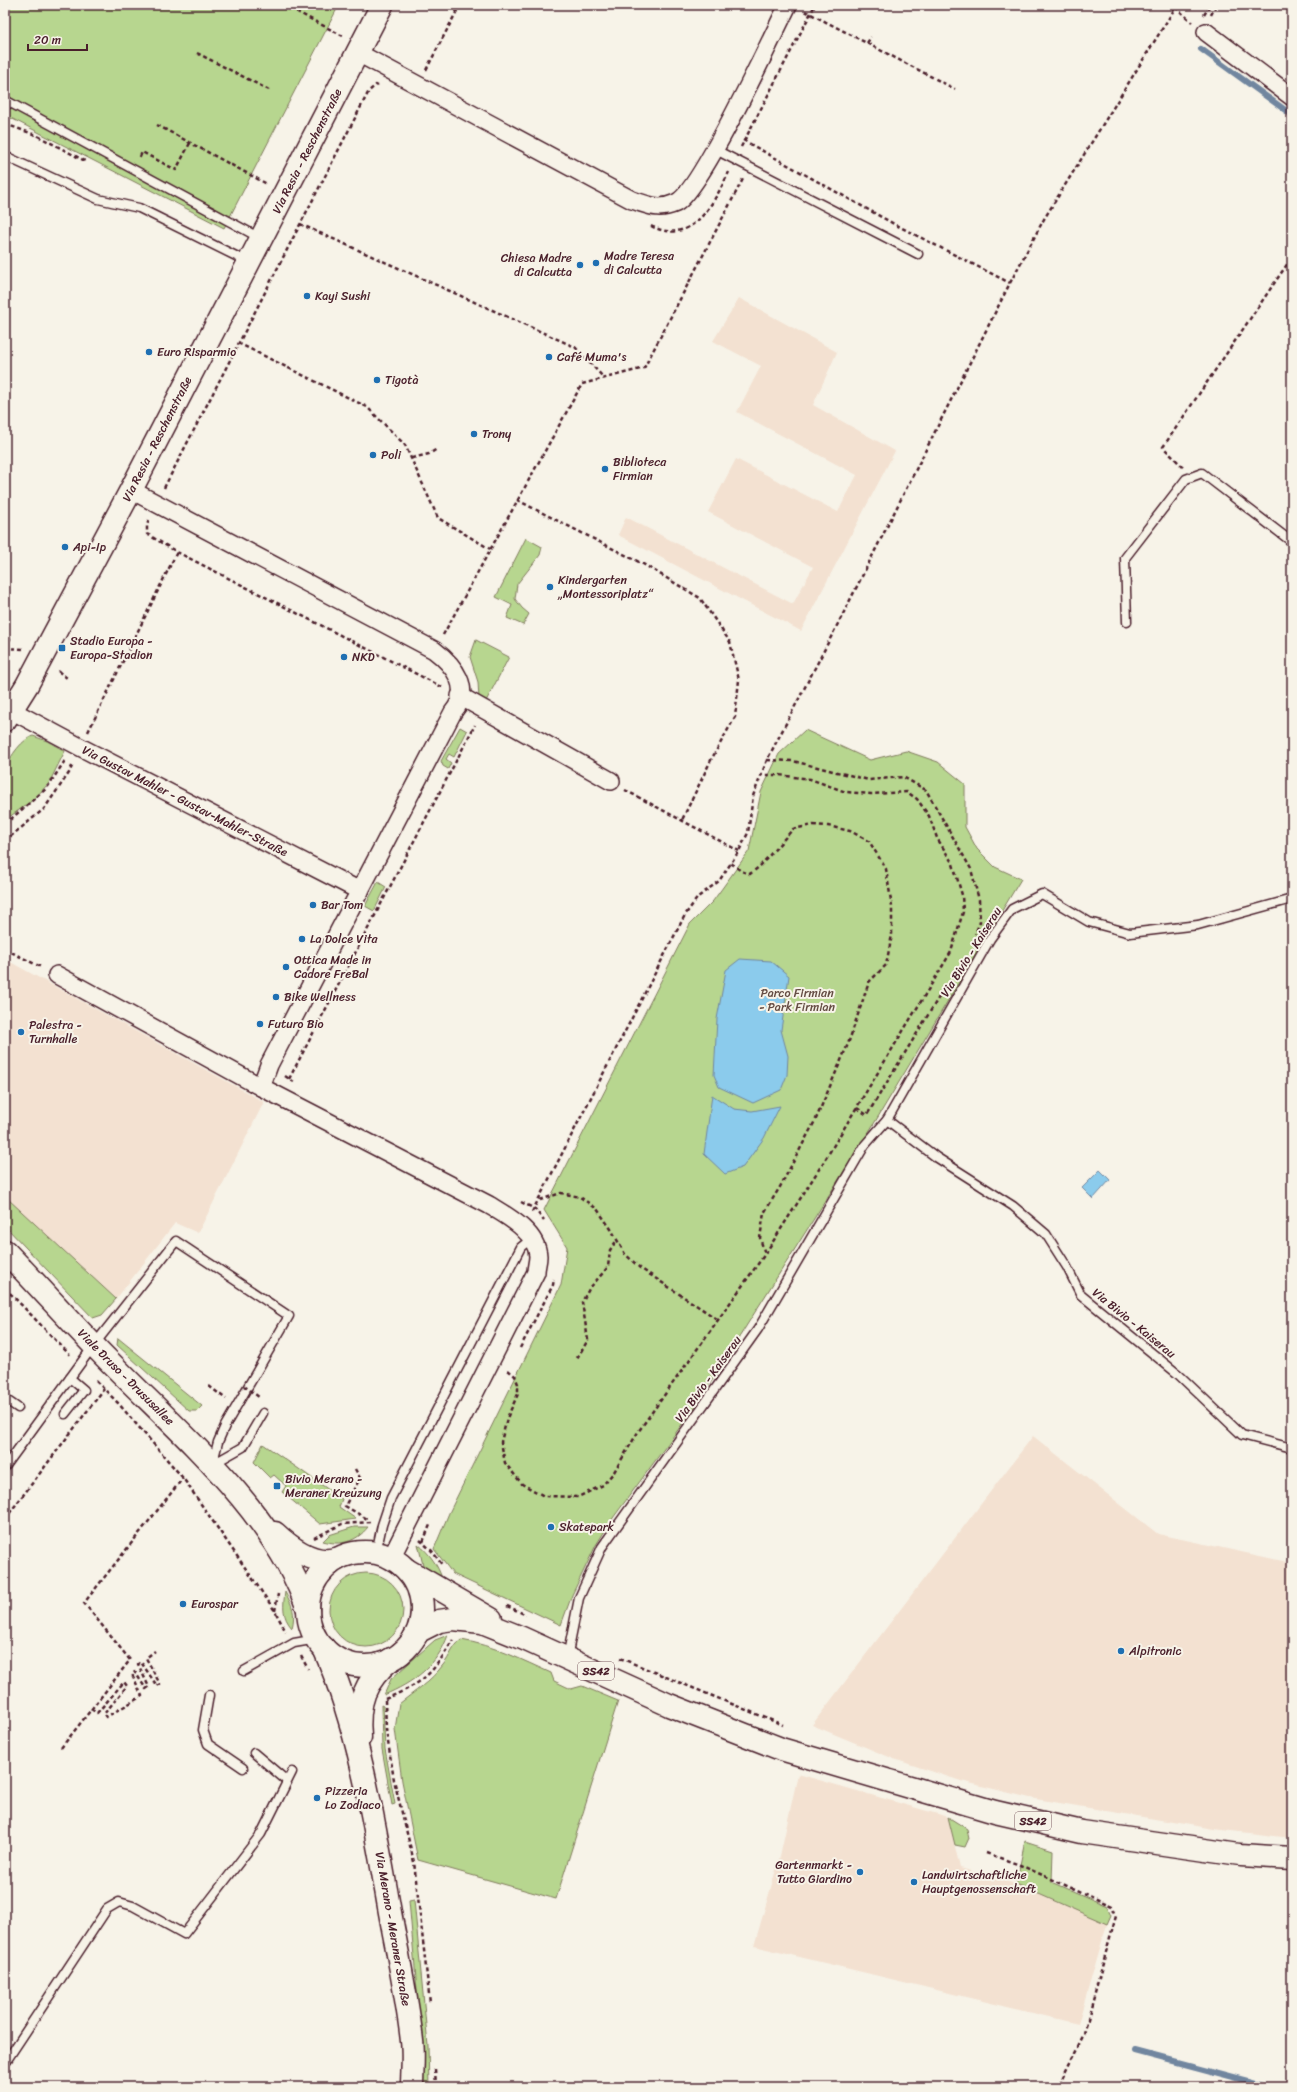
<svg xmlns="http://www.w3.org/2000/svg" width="1297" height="2092" viewBox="0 0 1297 2092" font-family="Sriracha,sans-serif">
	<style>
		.built { fill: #f3e1d1 }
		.green { fill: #b7d68f; stroke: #807a5d }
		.water { fill: #8bcbec; stroke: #71869f }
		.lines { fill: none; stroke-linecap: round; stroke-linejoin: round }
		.stream { stroke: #71869f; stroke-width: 6 }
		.service-casing { stroke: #4a1f2b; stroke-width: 11 }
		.minor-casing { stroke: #4a1f2b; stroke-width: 20 }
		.secondary-casing { stroke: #4a1f2b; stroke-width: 25 }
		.primary-casing { stroke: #4a1f2b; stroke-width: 25 }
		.path { stroke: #4a1f2b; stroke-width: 2.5; stroke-dasharray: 4 3; stroke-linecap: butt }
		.service { stroke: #f7f3e8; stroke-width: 8 }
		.minor { stroke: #f7f3e8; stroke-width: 17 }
		.secondary { stroke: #f7f3e8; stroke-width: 22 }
		.primary { stroke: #f7f3e8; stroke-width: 22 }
		.path-bridge { stroke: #4a1f2b; stroke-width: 2.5; stroke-dasharray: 4 3; stroke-linecap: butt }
		.poi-dot { fill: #1f6fb2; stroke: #f7f3e8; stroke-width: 1.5 }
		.labels { text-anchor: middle; stroke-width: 4; stroke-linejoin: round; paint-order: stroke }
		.shield { fill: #f7f3e8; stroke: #7e5f64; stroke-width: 1 }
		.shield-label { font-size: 11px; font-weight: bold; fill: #4a1f2b }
		.street-label { font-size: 12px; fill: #4a1f2b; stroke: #f7f3e8 }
		.poi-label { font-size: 12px; fill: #4a1f2b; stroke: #f7f3e8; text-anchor: start }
		.park-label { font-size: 12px; fill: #654d44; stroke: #f7f3e8 }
	</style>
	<rect width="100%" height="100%" fill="#f7f3e8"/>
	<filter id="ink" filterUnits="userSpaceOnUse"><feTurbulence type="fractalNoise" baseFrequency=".025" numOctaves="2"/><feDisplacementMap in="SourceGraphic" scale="8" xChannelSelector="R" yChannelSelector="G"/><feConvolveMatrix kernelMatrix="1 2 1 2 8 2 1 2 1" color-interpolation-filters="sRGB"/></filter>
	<g filter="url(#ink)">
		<g class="built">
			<path d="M739 298 837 352 813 405 895 451 801 631 618 535 626 517 793 604 813 567 708 512 736 459 838 512 857 475 737 412 761 366 713 341Z"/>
			<path d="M5 959 264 1102 198 1233 175 1223 116 1299 5 1197Z"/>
			<path d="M1033 1436 1158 1534 1292 1563V1838L1214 1829 1030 1798 961 1781 894 1759 812 1725Z"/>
			<path d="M798 1774 948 1817 960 1868 1016 1884 1107 1924 1078 2024 754 1946 780 1856Z"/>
		</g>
		<g class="green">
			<path d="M5 5H339L224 228 5 115Z"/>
			<path d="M526 538 542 547 540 555 517 584 515 599 522 608 529 614 523 625 507 618 512 605 496 597Z"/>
			<path d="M476 640 509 657 484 705 479 699 478 682 470 657Z"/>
			<path d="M460 727 467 731 454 757 449 754 446 759 451 763 448 769 443 766 441 761Z"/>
			<path d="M805 730 870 760 906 751 938 762 965 784V827L977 849 995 867 1021 879 875 1122 697 1404 613 1518 596 1545 572 1595 561 1625 453 1574 434 1549 449 1513 561 1285 567 1247 544 1210 690 924 713 901 749 851 761 792 779 754Z"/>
			<path d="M33 736 47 741 65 751 49 783 33 800 5 820C5 805 2 787 5 772 7 760 21 740 33 736Z"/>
			<path d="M378 882 386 887 374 911 365 906Z"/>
			<path d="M8 1199 116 1299 102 1315 93 1318 5 1226V1201Z"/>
			<path d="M118 1338 202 1406 197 1411H189L117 1345Z"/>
			<path d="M263 1444 342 1499 339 1507 356 1519 320 1524 282 1492 286 1486 274 1475 270 1478 254 1462Z"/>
			<path d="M354 1527H368C356 1542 341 1546 323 1541L329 1535Z"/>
			<path d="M418 1544C430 1554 438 1565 443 1581L424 1569Z"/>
			<circle cx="366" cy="1610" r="37"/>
			<path d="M285 1592C292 1605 296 1613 292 1628 282 1617 283 1606 285 1592Z"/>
			<path d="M448 1635C438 1665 413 1683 384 1695L391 1679 435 1640Z"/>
			<path d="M461 1640C493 1645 522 1660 551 1673L554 1681 571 1689 582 1686 618 1701 556 1899 418 1860 402 1781 395 1729 399 1704C415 1691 430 1682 443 1665 450 1657 452 1647 461 1640Z"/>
			<path d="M381 1705 383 1706 385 1749 395 1804 392 1805 382 1749Z"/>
			<path d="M948 1817 967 1829 969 1838 965 1847 955 1845Z"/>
			<path d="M1025 1841 1053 1850 1052 1882 1107 1906 1111 1915 1107 1924 1016 1884Z"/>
			<path d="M414 1900 428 2046 429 2087H423L422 2046 409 1901Z"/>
		</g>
		<g class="water">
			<path d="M740 959 771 961 789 976 781 1030 788 1056 787 1075 781 1090 753 1103 719 1087 714 1075 717 1019 726 970Z"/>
			<path d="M712 1095 734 1109 752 1111 780 1106 764 1138 743 1167 725 1174 704 1154Z"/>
			<path d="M1100 1170 1110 1180 1093 1199 1082 1188Z"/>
		</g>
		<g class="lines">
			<g class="stream">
				<path d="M1201 49 1292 115"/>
				<path d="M1135 2051 1270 2087"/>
			</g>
			<g class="service-casing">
				<g id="service">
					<path d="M5 100 260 238"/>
					<path d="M714 149 918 254"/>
					<path d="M5 156 98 199 139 208 248 262"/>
					<path d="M1127 622 1125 558 1186 479 1202 473 1292 542"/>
					<path d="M887 1120 936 1157 1013 1206 1046 1234 1067 1267 1081 1295 1179 1375 1242 1435 1292 1448"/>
					<path d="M5 1399 18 1408"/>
					<path d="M65 1414 84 1390 70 1378"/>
					<path d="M213 1464 243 1447 263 1413"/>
					<path d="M5 1467 94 1345 176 1241 289 1316 225 1426 218 1442 213 1462"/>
					<path d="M376 1553 382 1525 391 1498 521 1247 531 1239"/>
					<path d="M567 1658 579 1598 602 1547 758 1329 865 1145 887 1120 990 939 1012 909 1042 894 1089 922 1130 933 1198 925 1292 899"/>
					<path d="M244 1671 294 1643 317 1639"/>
					<path d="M209 1695 203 1730 208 1744 243 1768"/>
					<path d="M254 1753 287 1781"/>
					<path d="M5 2063 107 1909 119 1902 133 1906 184 1934 261 1834 292 1772"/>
				</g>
			</g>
			<g class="minor-casing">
				<g id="minor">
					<path d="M1206 32 1292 97"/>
					<path d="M358 53 632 200C649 205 658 211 676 203 700 192 772 37 788 5"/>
					<path d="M131 490 434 650C454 665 473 689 453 712L269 1065 261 1087 489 1205C507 1216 537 1232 538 1256 538 1262 536 1267 536 1272L391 1558"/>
					<path d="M460 696 611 781"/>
					<path d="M11 710 80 747 360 891"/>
					<path d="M57 975 261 1087"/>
				</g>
			</g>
			<g class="secondary-casing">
				<g id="secondary">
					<path d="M5 720 27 685 131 490 382 5"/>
					<path d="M324 1648C359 1729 374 1821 389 1907 397 1951 407 1996 412 2041 414 2056 412 2072 412 2087"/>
					<path d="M360 1737C357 1702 364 1682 391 1659"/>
				</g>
			</g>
			<g class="primary-casing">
				<g id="primary">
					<path d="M5 1251C40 1287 73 1325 109 1361 180 1433 274 1512 308 1609"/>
					<path d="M275 1533C291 1548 313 1565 336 1559"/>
					<circle cx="365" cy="1609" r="57"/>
					<path d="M407 1570 491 1619"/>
					<path d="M414 1638 419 1631 439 1621 453 1619 482 1622 522 1638 669 1705 781 1749 995 1812 1082 1832 1239 1855 1292 1858"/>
				</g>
			</g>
			<g class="path">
				<path d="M284 5 343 36"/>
				<path d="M1175 7 1192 22"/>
				<path d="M805 11 955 89"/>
				<path d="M1204 15 1210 5"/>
				<path d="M1211 15 1216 5"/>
				<path d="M867 43 871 37"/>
				<path d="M197 53 269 90"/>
				<path d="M426 70 460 5"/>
				<path d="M5 124 36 135 85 161"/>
				<path d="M157 125 267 184"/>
				<path d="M743 140 894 224 1010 283"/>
				<path d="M741 147 815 5"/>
				<path d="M140 157 142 152 176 170 190 143"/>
				<path d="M300 224 575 347 604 378"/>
				<path d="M651 226C693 247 714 202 729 172"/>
				<path d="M238 343 367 407 405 445 438 518 490 549"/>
				<path d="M412 458 429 454 437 449"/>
				<path d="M1183 467 1163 447 1290 260"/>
				<path d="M164 488 369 91 376 85 378 86"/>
				<path d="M517 500 643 564 700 598 730 642 739 680 735 717 711 760 682 820"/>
				<path d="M149 520 147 525V534L177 552 442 687"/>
				<path d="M5 631 10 639 5 648"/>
				<path d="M443 635 582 384 644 368 743 179"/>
				<path d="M5 648 23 649"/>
				<path d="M58 671 67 678"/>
				<path d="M88 732 177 552"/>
				<path d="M767 760 793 761 869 780 903 777 926 790 971 869 979 900 980 922 975 934"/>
				<path d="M625 790 739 851"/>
				<path d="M5 824 47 788 66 759"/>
				<path d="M5 841 44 809 69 773 73 764"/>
				<path d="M731 863 741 871 750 874 760 866 793 829 813 825 828 826 850 831 869 841 886 869 892 907V935L886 965 869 982 848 1044 816 1119 780 1187 764 1213 760 1238 765 1254"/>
				<path d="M5 949 41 967"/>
				<path d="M285 1076 294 1082"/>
				<path d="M289 1079 475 725"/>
				<path d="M857 1108 867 1115 947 984"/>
				<path d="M540 1200 561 1193 580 1197 597 1209 611 1229 625 1254 640 1268 717 1319"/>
				<path d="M521 1202 535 1209 544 1221"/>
				<path d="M532 1212 685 915 698 897 719 881 739 851 748 833 753 796 767 760 843 614 1010 283 1044 219 1177 5"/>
				<path d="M5 1288 70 1355"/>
				<path d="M520 1348 553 1285 554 1279"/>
				<path d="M577 1358 588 1340 582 1302 589 1289 608 1267 610 1250 617 1240"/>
				<path d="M508 1370 515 1376 518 1384V1394L507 1418 501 1442 505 1463 522 1484 544 1496 578 1497 603 1485 614 1472 638 1432 765 1254 823 1163 951 952 963 912 962 895 953 864 937 838 929 816 917 799 907 792 871 794 846 792 810 779 779 775H761"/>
				<path d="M96 1381 118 1403 183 1478 275 1611 286 1632"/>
				<path d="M209 1386 226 1399"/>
				<path d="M355 1469 360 1478 345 1506 369 1520"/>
				<path d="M5 1519 104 1389"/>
				<path d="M314 1538 342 1524 370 1522"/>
				<path d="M420 1540 432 1551 443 1566"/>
				<path d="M423 1542 430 1525"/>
				<path d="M507 1606 526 1615"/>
				<path d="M275 1611 278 1594"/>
				<path d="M301 1656 308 1669"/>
				<path d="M620 1658 783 1725"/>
				<path d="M385 1699C422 1684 433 1674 453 1640"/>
				<path d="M385 1700 386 1729 394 1780 414 1862 430 2003"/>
				<path d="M91 1709 97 1713 124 1682 127 1686 104 1714 106 1717 142 1696 132 1674 135 1672 146 1689 149 1687 138 1664 141 1662 157 1686 160 1684 146 1658 155 1651"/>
				<path d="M61 1748 130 1660 84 1603 183 1478"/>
				<path d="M986 1853 1020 1865 1112 1906 1116 1915 1084 2034 1058 2087"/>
				<path d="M435 2069 436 2087"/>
			</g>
			<use href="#service" class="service"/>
			<use href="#minor" class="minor"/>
			<use href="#secondary" class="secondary"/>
			<use href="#primary" class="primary"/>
			<path class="path-bridge" d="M244 1386 259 1397"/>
		</g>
	</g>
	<g class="poi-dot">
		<circle cx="596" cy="263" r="4"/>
		<circle cx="580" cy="265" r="4"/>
		<circle cx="307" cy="296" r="4"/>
		<circle cx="149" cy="352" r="4"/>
		<circle cx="549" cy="357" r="4"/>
		<circle cx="377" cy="380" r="4"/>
		<circle cx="474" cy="434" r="4"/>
		<circle cx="373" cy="455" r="4"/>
		<circle cx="605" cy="469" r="4"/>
		<circle cx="65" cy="547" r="4"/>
		<circle cx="550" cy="587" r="4"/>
		<rect x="58" y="644" width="8" height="8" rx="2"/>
		<circle cx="344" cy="657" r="4"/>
		<circle cx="313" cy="905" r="4"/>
		<circle cx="302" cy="939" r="4"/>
		<circle cx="286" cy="967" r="4"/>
		<circle cx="276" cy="997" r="4"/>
		<circle cx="260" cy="1024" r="4"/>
		<circle cx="21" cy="1032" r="4"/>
		<rect x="273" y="1482" width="8" height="8" rx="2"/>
		<circle cx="551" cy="1527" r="4"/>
		<circle cx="183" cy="1604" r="4"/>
		<circle cx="1121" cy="1651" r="4"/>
		<circle cx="317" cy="1798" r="4"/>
		<circle cx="860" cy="1872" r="4"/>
		<circle cx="914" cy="1882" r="4"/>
	</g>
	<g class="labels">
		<g class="shield">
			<rect x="578" y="1662" width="36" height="18" rx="3"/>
			<rect x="1015" y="1812" width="36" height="18" rx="3"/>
		</g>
		<g class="shield-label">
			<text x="596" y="1675">SS42</text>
			<text x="1033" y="1825">SS42</text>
		</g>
		<g class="street-label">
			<text transform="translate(307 151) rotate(-63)" y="4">Via Resia - Reschenstraße</text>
			<text transform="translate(157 439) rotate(-63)" y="4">Via Resia - Reschenstraße</text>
			<text transform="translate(185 801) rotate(27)" y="4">Via Gustav Mahler - Gustav-Mahler-Straße</text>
			<text transform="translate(971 952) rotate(-58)" y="4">Via Bivio - Kaiserau</text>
			<text transform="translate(1134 1323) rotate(39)" y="4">Via Bivio - Kaiserau</text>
			<text transform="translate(126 1377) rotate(45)" y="4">Viale Druso - Drususallee</text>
			<text transform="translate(708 1379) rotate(-54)" y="4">Via Bivio - Kaiserau</text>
			<text transform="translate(393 1929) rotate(80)" y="4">Via Merano - Meraner Straße</text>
		</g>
		<g class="poi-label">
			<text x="604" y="260">Madre Teresa<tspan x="604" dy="14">di Calcutta</tspan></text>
			<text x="572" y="262" text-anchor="end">Chiesa Madre<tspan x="572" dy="14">di Calcutta</tspan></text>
			<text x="315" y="300">Kayi Sushi</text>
			<text x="157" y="356">Euro Risparmio</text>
			<text x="557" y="361">Café Muma's</text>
			<text x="385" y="384">Tigotà</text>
			<text x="482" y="438">Trony</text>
			<text x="381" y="459">Poli</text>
			<text x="613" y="466">Biblioteca<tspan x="613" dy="14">Firmian</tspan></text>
			<text x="73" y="551">Api-Ip</text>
			<text x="558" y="584">Kindergarten<tspan x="558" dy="14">„Montessoriplatz“</tspan></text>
			<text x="70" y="645">Stadio Europa -<tspan x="70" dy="14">Europa-Stadion</tspan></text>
			<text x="352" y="661">NKD</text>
			<text x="321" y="909">Bar Tom</text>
			<text x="310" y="943">La Dolce Vita</text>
			<text x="294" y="964">Ottica Made in<tspan x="294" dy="14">Cadore FreBal</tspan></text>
			<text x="284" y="1001">Bike Wellness</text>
			<text x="268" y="1028">Futuro Bio</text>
			<text x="29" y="1029">Palestra -<tspan x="29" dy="14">Turnhalle</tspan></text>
			<text x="285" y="1483">Bivio Merano -<tspan x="285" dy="14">Meraner Kreuzung</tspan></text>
			<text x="559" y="1531">Skatepark</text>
			<text x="191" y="1608">Eurospar</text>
			<text x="1129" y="1655">Alpitronic</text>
			<text x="325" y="1795">Pizzeria<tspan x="325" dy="14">Lo Zodiaco</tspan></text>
			<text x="852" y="1869" text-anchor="end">Gartenmarkt -<tspan x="852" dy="14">Tutto Giardino</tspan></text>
			<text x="922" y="1879">Landwirtschaftliche<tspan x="922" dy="14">Hauptgenossenschaft</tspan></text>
		</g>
		<g class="park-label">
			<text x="797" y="997">Parco Firmian<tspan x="797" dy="14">- Park Firmian</tspan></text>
		</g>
	</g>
	<rect width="1297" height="2092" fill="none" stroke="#f7f3e8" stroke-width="20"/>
	<rect x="10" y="10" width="1277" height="2072" fill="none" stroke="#4a1f2b" stroke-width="1.5" filter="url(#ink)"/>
	<path d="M28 44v6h59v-6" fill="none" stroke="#4a1f2b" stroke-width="2"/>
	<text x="34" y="44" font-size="12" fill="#4a1f2b" stroke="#f7f3e8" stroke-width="3" paint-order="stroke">20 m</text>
</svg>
